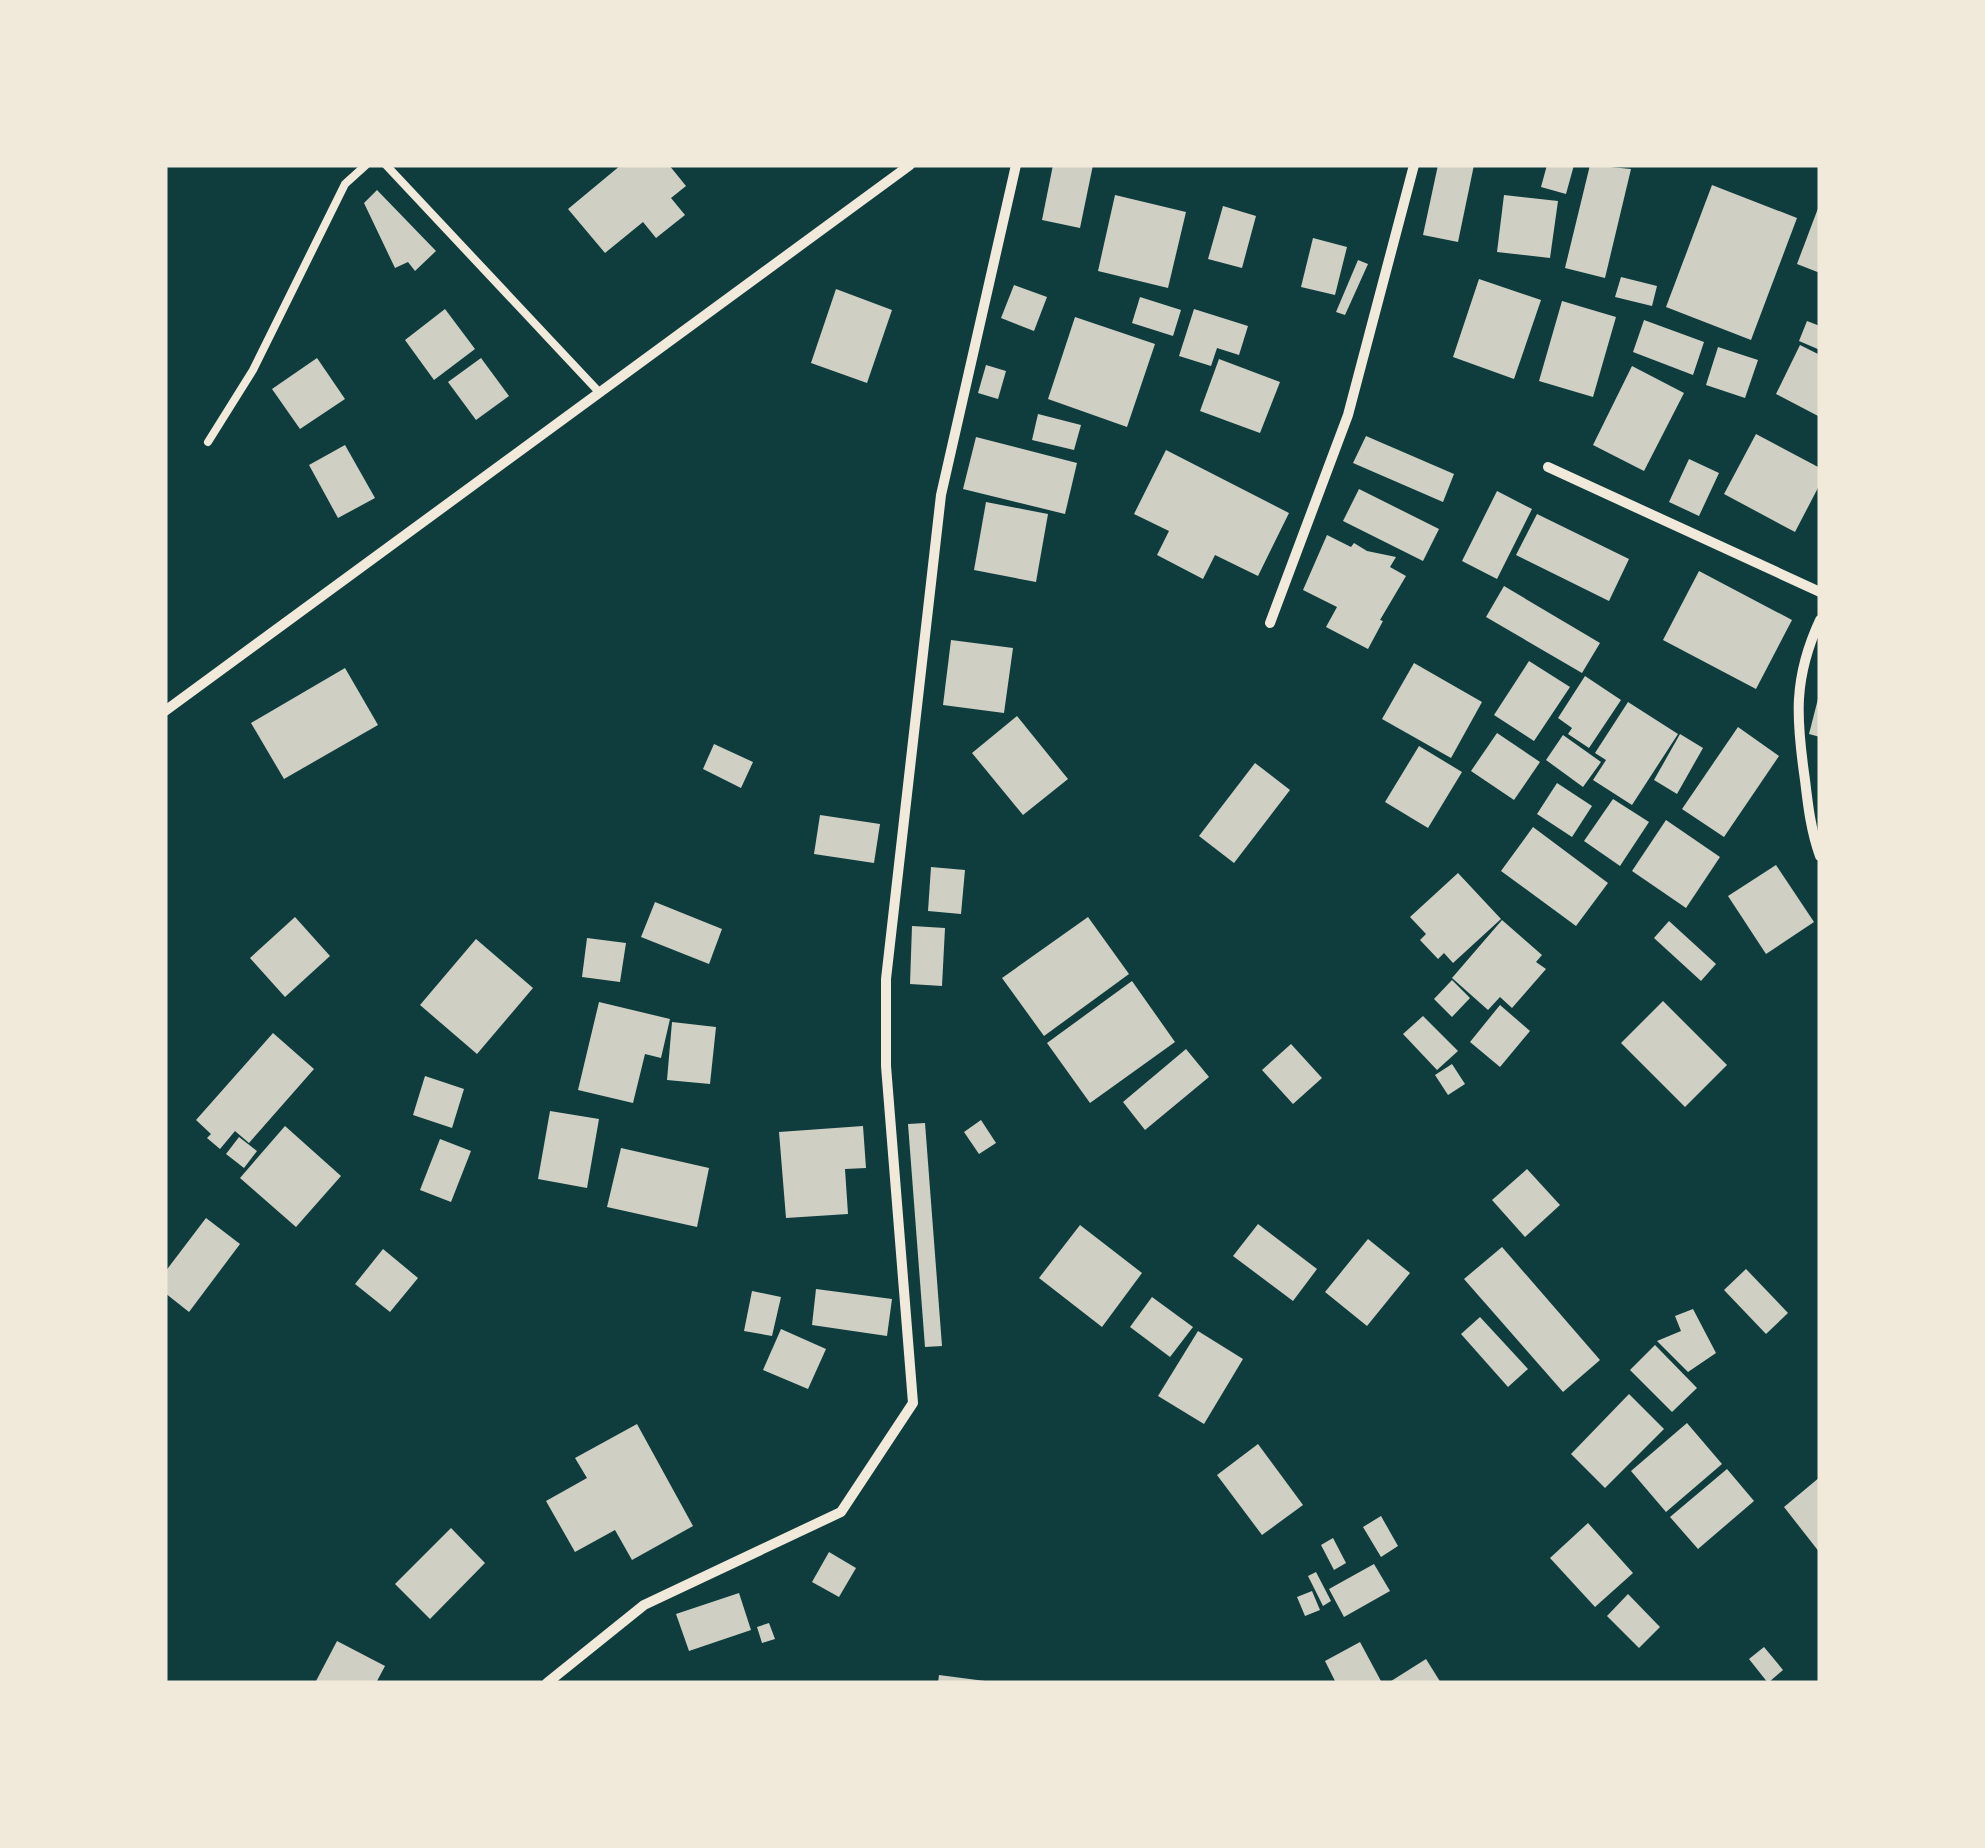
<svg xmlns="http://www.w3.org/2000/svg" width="1985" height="1848" viewBox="0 0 1985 1848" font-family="'Noto Sans',sans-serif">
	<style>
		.building { fill: #cfcfc3 }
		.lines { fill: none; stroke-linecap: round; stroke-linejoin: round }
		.service { stroke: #f1e9da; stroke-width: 8 }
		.minor { stroke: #f1e9da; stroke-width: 10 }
	</style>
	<rect width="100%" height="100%" fill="#0f3d3e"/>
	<g class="building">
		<path d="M621 165H669L686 186 671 198 685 215 656 238 643 222 605 253 568 209Z"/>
		<path d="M1053 165H1093L1080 228 1042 220Z"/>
		<path d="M1438 165H1474L1458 242 1423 235Z"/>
		<path d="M1547 165H1574L1566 194 1541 187Z"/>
		<path d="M1590 165 1631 169 1605 278 1565 268Z"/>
		<path d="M1712 185 1797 218 1751 340 1666 307Z"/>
		<path d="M377 190 436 251 415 271 408 262 395 268 364 203Z"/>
		<path d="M1115 195 1186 212 1168 288 1098 271Z"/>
		<path d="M1504 195 1558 201 1550 258 1497 252Z"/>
		<path d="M1820 203V273L1797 264Z"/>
		<path d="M1223 206 1256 216 1242 268 1208 259Z"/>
		<path d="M1313 238 1347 247 1335 295 1301 287Z"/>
		<path d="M1358 260 1368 264 1345 315 1336 312Z"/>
		<path d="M1621 277 1657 286 1652 306 1615 297Z"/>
		<path d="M1479 279 1541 300 1514 379 1453 357Z"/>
		<path d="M1014 285 1047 297 1034 331 1001 318Z"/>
		<path d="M836 289 892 310 867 383 811 363Z"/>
		<path d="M1140 297 1181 310 1173 336 1132 323Z"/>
		<path d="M1562 301 1616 317 1593 397 1539 381Z"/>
		<path d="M445 309 475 349 434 380 405 340Z"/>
		<path d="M1194 309 1248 326 1239 355 1217 348 1211 366 1179 356Z"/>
		<path d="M1075 317 1155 344 1127 427 1048 399Z"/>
		<path d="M1644 320 1704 342 1693 375 1633 352Z"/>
		<path d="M1807 321 1820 326V350L1799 341Z"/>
		<path d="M1800 345 1820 355V417L1776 394Z"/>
		<path d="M1718 347 1758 360 1745 398 1706 385Z"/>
		<path d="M317 358 345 399 300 429 272 389Z"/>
		<path d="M481 358 509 396 476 420 448 382Z"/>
		<path d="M1219 359 1280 382 1260 433 1200 411Z"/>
		<path d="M986 365 1006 371 998 399 978 393Z"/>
		<path d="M1632 366 1684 393 1644 471 1593 445Z"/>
		<path d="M1038 414 1081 425 1074 450 1032 440Z"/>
		<path d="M1756 434 1820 468V484L1795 532 1724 494Z"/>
		<path d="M1366 436 1454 474 1443 502 1353 463Z"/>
		<path d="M976 437 1077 463 1065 514 963 489Z"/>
		<path d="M345 445 375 498 338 518 309 465Z"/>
		<path d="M1166 450 1289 513 1258 576 1215 555 1203 579 1157 555 1169 531 1134 514Z"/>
		<path d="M1689 459 1719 473 1699 516 1669 502Z"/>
		<path d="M1359 489 1439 529 1423 561 1343 521Z"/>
		<path d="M1497 491 1532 509 1497 579 1462 561Z"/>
		<path d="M986 502 1048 514 1036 582 974 570Z"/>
		<path d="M1537 514 1629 559 1609 601 1516 555Z"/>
		<path d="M1327 535 1351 547 1354 543 1367 551 1396 557 1390 567 1406 576 1380 620 1383 621 1368 649 1326 627 1337 607 1303 590Z"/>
		<path d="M1699 571 1792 620 1756 689 1663 640Z"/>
		<path d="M1504 586 1600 643 1582 673 1486 617Z"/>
		<path d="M951 640 1013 648 1004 713 943 705Z"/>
		<path d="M1529 661 1570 687 1534 741 1494 715Z"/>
		<path d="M1414 663 1482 702 1451 758 1382 719Z"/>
		<path d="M345 668 378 725 284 779 251 723Z"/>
		<path d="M1585 676 1621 700 1589 748 1568 734 1572 728 1558 718Z"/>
		<path d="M1819 695H1820V737L1809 734Z"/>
		<path d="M1628 702 1678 734 1632 805 1593 780 1606 760 1595 753Z"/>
		<path d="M1017 716 1068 779 1023 815 972 753Z"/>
		<path d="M1738 727 1779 756 1724 837 1682 809Z"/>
		<path d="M1497 733 1540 762 1514 800 1471 771Z"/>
		<path d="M1680 734 1703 748 1677 794 1654 780Z"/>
		<path d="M1563 735 1601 762 1583 787 1546 760Z"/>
		<path d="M714 744 753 762 741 788 703 769Z"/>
		<path d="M1419 746 1462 772 1428 828 1385 802Z"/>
		<path d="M1255 763 1290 790 1234 863 1199 836Z"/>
		<path d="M1557 783 1592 806 1572 837 1537 814Z"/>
		<path d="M1613 799 1649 822 1620 866 1584 841Z"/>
		<path d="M820 815 880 824 874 863 814 854Z"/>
		<path d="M1666 820 1720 857 1686 908 1632 871Z"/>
		<path d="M1533 827 1608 883 1576 926 1501 871Z"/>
		<path d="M1776 865 1814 922 1766 954 1728 896Z"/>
		<path d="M931 867 965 870 961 914 928 911Z"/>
		<path d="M1458 873 1501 919 1453 963 1444 953 1438 959 1420 940 1426 934 1410 917Z"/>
		<path d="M655 902 722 929 709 964 641 937Z"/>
		<path d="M295 917 330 956 285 997 250 958Z"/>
		<path d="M1088 917 1129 974 1044 1036 1002 978Z"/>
		<path d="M1502 920 1542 955 1536 962 1546 969 1512 1008 1500 997 1488 1010 1452 978Z"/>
		<path d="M1669 921 1716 964 1701 981 1654 938Z"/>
		<path d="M912 926 945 928 942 986 910 984Z"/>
		<path d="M587 938 626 943 620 982 582 977Z"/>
		<path d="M476 939 533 988 477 1054 420 1005Z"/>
		<path d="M1452 980 1470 998 1452 1017 1434 999Z"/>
		<path d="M1132 981 1175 1042 1090 1103 1047 1043Z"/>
		<path d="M1663 1001 1727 1065 1685 1107 1621 1043Z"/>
		<path d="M599 1002 670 1019 661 1058 645 1054 633 1103 578 1090Z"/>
		<path d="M1500 1005 1530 1031 1500 1067 1470 1042Z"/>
		<path d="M1423 1016 1458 1051 1437 1070 1403 1034Z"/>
		<path d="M672 1022 716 1027 710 1084 667 1080Z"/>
		<path d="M273 1033 314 1069 249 1143 235 1131 220 1149 207 1138 211 1134 196 1120Z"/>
		<path d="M1291 1044 1322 1078 1293 1104 1262 1070Z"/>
		<path d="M1186 1049 1209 1077 1145 1130 1123 1102Z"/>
		<path d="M1452 1064 1465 1084 1448 1095 1435 1075Z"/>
		<path d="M425 1076 464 1089 452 1128 413 1115Z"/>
		<path d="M550 1111 599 1119 587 1188 538 1179Z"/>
		<path d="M981 1120 996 1143 979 1154 964 1132Z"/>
		<path d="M925 1123 942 1346 925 1347 908 1124Z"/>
		<path d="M285 1126 341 1176 296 1227 240 1178Z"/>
		<path d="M863 1126 866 1168 845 1169 848 1214 786 1218 779 1132Z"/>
		<path d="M239 1137 257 1151 244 1168 226 1154Z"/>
		<path d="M440 1139 471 1151 451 1202 420 1190Z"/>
		<path d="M621 1148 709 1168 697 1227 607 1207Z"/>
		<path d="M1527 1169 1560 1205 1525 1237 1492 1200Z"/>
		<path d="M206 1218 240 1244 189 1312 165 1293V1272Z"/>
		<path d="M1258 1224 1317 1269 1293 1301 1233 1256Z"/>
		<path d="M1080 1225 1142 1273 1102 1327 1039 1278Z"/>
		<path d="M1368 1239 1410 1273 1367 1326 1325 1292Z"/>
		<path d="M1502 1247 1600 1360 1563 1392 1464 1279Z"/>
		<path d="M383 1249 418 1278 390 1312 355 1284Z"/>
		<path d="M1746 1269 1788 1313 1766 1334 1724 1290Z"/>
		<path d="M816 1289 892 1299 887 1336 812 1325Z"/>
		<path d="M752 1291 781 1297 772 1336 744 1331Z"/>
		<path d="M1152 1297 1193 1327 1170 1357 1130 1327Z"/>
		<path d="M1693 1309 1716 1353 1688 1372 1657 1341 1681 1331 1675 1316Z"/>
		<path d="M1480 1317 1528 1369 1508 1387 1461 1334Z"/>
		<path d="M781 1329 826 1349 808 1389 763 1370Z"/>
		<path d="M1198 1331 1243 1359 1204 1424 1158 1396Z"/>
		<path d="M1655 1345 1697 1388 1672 1412 1630 1370Z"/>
		<path d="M1629 1394 1664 1429 1605 1488 1571 1454Z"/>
		<path d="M1687 1423 1722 1464 1666 1512 1631 1471Z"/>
		<path d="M637 1424 693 1526 632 1560 615 1530 575 1552 546 1501 587 1478 575 1458Z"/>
		<path d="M1258 1444 1303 1505 1262 1535 1217 1475Z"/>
		<path d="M1727 1469 1754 1501 1698 1549 1670 1517Z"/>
		<path d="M1820 1477V1553L1784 1507Z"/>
		<path d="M1381 1516 1398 1546 1381 1557 1363 1527Z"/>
		<path d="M1588 1523 1633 1573 1595 1607 1550 1558Z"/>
		<path d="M451 1528 485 1563 430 1619 395 1584Z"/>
		<path d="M1333 1538 1346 1563 1334 1570 1321 1545Z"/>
		<path d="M829 1552 856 1568 839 1597 812 1582Z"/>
		<path d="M1374 1564 1390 1591 1344 1617 1329 1589Z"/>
		<path d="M1316 1572 1331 1601 1323 1606 1308 1576Z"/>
		<path d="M1312 1591 1320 1610 1305 1616 1297 1597Z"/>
		<path d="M739 1593 751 1630 689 1651 676 1614Z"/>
		<path d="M1628 1594 1660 1627 1639 1648 1607 1616Z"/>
		<path d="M769 1623 775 1639 762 1643 757 1627Z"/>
		<path d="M337 1641 385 1666 376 1683H315Z"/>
		<path d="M1360 1642 1382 1683H1336L1325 1661Z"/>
		<path d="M1764 1647 1783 1670 1768 1683 1749 1659Z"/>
		<path d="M1426 1659 1441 1683H1388Z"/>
		<path d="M939 1675 985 1681V1683H938Z"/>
	</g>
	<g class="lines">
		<g class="service">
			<path d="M386 165 599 392"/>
			<path d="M208 442 253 370 345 184 366 165"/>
		</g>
		<g class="minor">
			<path d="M1548 467 1820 592"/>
			<path d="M1820 620C1793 678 1796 718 1805 780 1808 806 1811 831 1820 856"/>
			<path d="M1270 623 1348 415 1414 165"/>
			<path d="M165 711 910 165"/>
			<path d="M547 1683 644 1605 841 1512 913 1403 886 1066V979L941 495 1016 165"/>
		</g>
	</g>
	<rect width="1985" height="1848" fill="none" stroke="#f1e9da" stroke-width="335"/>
</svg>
